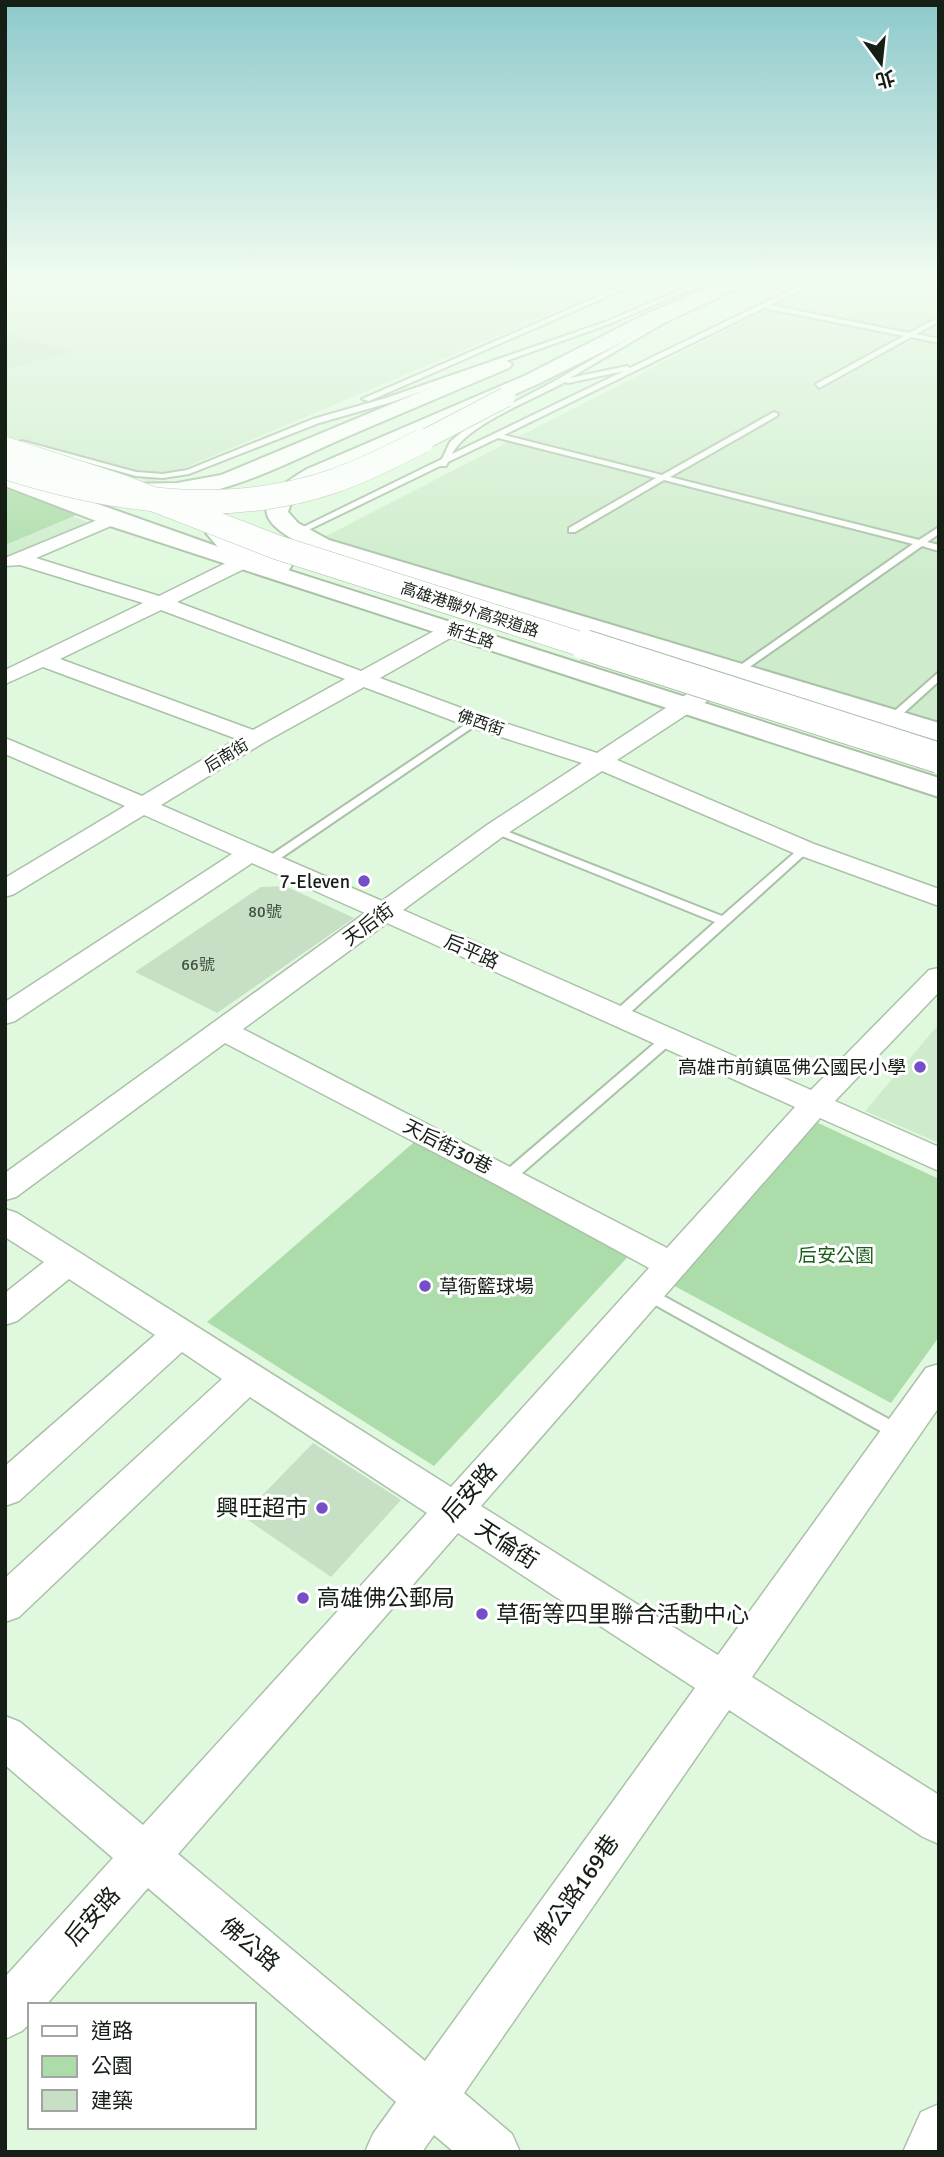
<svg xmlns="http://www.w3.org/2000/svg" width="944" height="2157" viewBox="0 0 944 2157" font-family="Signika,'Noto Sans TC',sans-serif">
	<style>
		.built { fill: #ceeccc }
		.green { fill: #acdca9 }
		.building { fill: #c7dfc5 }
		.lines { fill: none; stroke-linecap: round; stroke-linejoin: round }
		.lane-casing { stroke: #aac1a8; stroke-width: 4 }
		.street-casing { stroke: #aac1a8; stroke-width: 3 }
		.secondary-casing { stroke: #aac1a8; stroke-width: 4 }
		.highway-casing { stroke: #aac1a8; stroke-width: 4 }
		.lane { fill: #fff; fill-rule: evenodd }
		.street { fill: #fff; fill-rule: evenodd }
		.secondary { fill: #fff; fill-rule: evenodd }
		.highway { fill: #fff; fill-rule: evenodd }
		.secondary-bridge-far1-casing { stroke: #aac1a8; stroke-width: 21; stroke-linecap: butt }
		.secondary-bridge-casing { stroke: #aac1a8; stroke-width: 25; stroke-linecap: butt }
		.highway-bridge-far1-casing { stroke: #aac1a8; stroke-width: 25; stroke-linecap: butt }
		.highway-bridge-casing { stroke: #aac1a8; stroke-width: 32; stroke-linecap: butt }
		.secondary-bridge-far1 { stroke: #fff; stroke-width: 19 }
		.secondary-bridge { stroke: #fff; stroke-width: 24 }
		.highway-bridge-far1 { stroke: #fff; stroke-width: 24 }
		.highway-bridge { stroke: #fff; stroke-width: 30 }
		.poi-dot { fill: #744fc8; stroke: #fff; stroke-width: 2.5 }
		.labels { text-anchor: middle; stroke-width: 6; stroke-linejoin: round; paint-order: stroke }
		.far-street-label { font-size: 16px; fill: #161f16; stroke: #fff }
		.number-label { font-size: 16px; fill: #424f42 }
		.poi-label { font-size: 19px; fill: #161f16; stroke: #fff; text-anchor: end }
		.street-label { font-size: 19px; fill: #161f16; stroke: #fff }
		.park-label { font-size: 19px; fill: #1b5f1c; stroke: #fff }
		.near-street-label { font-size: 23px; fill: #161f16; stroke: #fff }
		.near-poi-label { font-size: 23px; fill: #161f16; stroke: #fff; text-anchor: start }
	</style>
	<rect width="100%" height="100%" fill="#e0f9de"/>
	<g class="built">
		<path d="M5 280H630L151 482 5 437Z"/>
		<path d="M823 280H939V754L297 551Z"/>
		<path d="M5 491 96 525 5 564Z"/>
		<path d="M939 1024V1143L865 1111Z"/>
	</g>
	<g class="green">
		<path d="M5 487 81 513 5 545Z"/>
		<path d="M816 1122 939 1179V1337L891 1403 669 1283Z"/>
		<path d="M420 1137 635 1249 434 1466 207 1322Z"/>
	</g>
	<g class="building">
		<path d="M5 333 73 351 5 370Z"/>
		<path d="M285 886 354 918 217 1013 135 972 261 887Z"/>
		<path d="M313 1443 401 1500 331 1577 242 1516Z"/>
	</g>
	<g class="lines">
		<g class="lane-casing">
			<g id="lane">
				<path d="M28 280H38L5 292V288Z"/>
				<path d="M636 280H645L369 401 362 399Z"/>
				<path d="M704 280H713L609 324 392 402 319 423 189 474 163 478 136 476 18 443 22 441 136 472 163 474 187 470 313 419 386 398 605 322Z"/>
				<path d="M746 280H755L662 324 570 378 627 366 630 368 811 280H820L770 305 909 333 939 317V322L916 334 939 339V343L911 337 819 388 816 384 904 336 764 308 504 435 662 475 774 412 778 414 777 416 670 477 919 540 939 527V534L927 542 939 545V551L922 546 741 673 732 671 913 544 664 480 575 532H569V528L656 478 498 438 448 462 446 466H440L298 535 291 533 442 459 450 442 469 426 551 383 658 322ZM624 371 452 454C467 424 535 399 565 382L568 383Z"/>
				<path d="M939 672V681L874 740H866V736Z"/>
				<path d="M475 718 480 721 479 723 272 864 268 865 262 861Z"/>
				<path d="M496 827 722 916 801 847H809L811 849 624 1018H614L612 1015 614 1012 715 922 492 832 490 830Z"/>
				<path d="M668 1035 675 1039 673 1042 513 1181H503L501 1177 503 1173 663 1036Z"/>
				<path d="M647 1287 905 1428 908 1433 905 1438 899 1440 893 1438 641 1297 639 1293 641 1289Z"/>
			</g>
		</g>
		<g class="street-casing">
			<g id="street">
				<path d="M112 514 118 515 121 519 118 523 36 558 159 596 234 559H248L250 563 248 567 177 602 361 671 445 625H459L462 629 459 633 380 678 483 716 597 753 722 671H738L741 676 738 681 617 760 814 844 939 889V906L796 854 602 771 505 835 403 910 811 1090 929 970 939 968V992L835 1101 939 1147V1171L820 1118 481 1506 718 1655 926 1368 939 1364V1407L752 1677 939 1795V1844L923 1837 729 1710 464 2093 512 2134 520 2152H454L434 2135 422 2152H365L373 2134 396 2102 148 1888 46 2005H30V2023L22 2031 5 2039V1977L113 1858 5 1765V1716L20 1722 143 1825 427 1513 250 1397 19 1617 5 1622V1578L222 1379 182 1352 19 1501 5 1506V1466L155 1335 69 1279 17 1321 5 1325V1293L44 1262 5 1237V1209L17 1213 451 1487 649 1268 497 1185 225 1043 16 1197 5 1200V1173L365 913 252 863 15 1021 5 1024V1002L232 854 144 815 14 894 5 897V878L125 806 5 754V738L142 796 237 739 43 667 5 684V670L143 603 20 565 5 566V558ZM161 610 345 679 253 730 60 659ZM364 687 467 726 582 763 487 825 382 901 161 805 263 743ZM387 923 795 1107 667 1248 243 1029ZM458 1533 695 1688 425 2061 178 1854Z"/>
				<path d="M939 2104V2152H903L921 2112Z"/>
			</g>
		</g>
		<g class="secondary-casing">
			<g id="secondary">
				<path d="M723 280H746L538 384 323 479 292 500 288 512 298 523 329 540 939 723V741L730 677 755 700 751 706 741 708 731 706 678 662 313 550C255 522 249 503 307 469L524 376 640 317Z"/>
				<path d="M502 358 512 364 509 368C456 390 403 413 351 435 281 465 199 513 121 494L118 489 121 484 177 483 221 475Z"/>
				<path d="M5 471 250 558 939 778V797L104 524 5 486Z"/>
			</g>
		</g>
		<g class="highway-casing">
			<path id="highway" d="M218 526 226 528 241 543 289 560 292 565 289 570 280 572 223 553 206 533 210 528Z"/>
		</g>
		<use href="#lane" class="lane"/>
		<use href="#street" class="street"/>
		<use href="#secondary" class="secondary"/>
		<use href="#highway" class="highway"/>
		<g class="secondary-bridge-far1-casing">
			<path id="secondary-bridge-far1" d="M418 443 506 397"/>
		</g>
		<g class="secondary-bridge-casing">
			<path id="secondary-bridge" d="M5 467C112 501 226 518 334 481 365 470 393 456 422 441"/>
		</g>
		<g class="highway-bridge-far1-casing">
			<path id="highway-bridge-far1" d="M5 449 122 487 276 547 590 647"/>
		</g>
		<g class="highway-bridge-casing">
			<path id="highway-bridge" d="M585 645 939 758"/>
		</g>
		<use href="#secondary-bridge-far1" class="secondary-bridge-far1"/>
		<use href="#secondary-bridge" class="secondary-bridge"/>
		<use href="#highway-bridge-far1" class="highway-bridge-far1"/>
		<use href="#highway-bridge" class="highway-bridge"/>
	</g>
	<linearGradient id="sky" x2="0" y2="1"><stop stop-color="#8dc9cb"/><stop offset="0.48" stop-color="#f1fcf0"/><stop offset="1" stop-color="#f1fcf0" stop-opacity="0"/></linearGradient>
	<rect width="944" height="582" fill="url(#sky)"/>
	<g class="poi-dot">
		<circle cx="364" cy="881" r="7"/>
		<circle cx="920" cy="1067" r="7"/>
		<circle cx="425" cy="1286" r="7"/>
		<circle cx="322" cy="1508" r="7"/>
		<circle cx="303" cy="1598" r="7"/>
		<circle cx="482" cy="1614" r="7"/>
	</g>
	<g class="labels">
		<g class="far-street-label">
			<text transform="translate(470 609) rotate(18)" y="6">高雄港聯外高架道路</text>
			<text transform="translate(471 635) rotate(18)" y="6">新生路</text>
			<text transform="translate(481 722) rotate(19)" y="6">佛西街</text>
			<text transform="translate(226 755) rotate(-31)" y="6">后南街</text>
		</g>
		<g class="number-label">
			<text x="265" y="917">80號</text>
			<text x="198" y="970">66號</text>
		</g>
		<g class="poi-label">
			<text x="350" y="888">7-Eleven</text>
			<text x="906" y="1074">高雄市前鎮區佛公國民小學</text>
			<text x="439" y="1293" text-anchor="start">草衙籃球場</text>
		</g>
		<g class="street-label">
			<text transform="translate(368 924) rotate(-36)" y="7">天后街</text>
			<text transform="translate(472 951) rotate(24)" y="7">后平路</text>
			<text transform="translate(448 1146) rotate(27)" y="7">天后街30巷</text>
		</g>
		<g class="park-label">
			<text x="836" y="1262">后安公園</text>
		</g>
		<g class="near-street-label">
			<text transform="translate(469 1492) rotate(-48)" y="8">后安路</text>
			<text transform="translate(507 1544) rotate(33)" y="8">天倫街</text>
			<text transform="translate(576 1890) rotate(-55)" y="8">佛公路169巷</text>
			<text transform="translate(92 1916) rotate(-48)" y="8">后安路</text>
			<text transform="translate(250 1944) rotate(40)" y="8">佛公路</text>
		</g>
		<g class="near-poi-label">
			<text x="308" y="1516" text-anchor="end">興旺超市</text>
			<text x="317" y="1606">高雄佛公郵局</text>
			<text x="496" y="1622">草衙等四里聯合活動中心</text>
		</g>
	</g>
	<rect width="944" height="2157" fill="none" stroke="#161f16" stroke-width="14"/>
	<rect x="28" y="2003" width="228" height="126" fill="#ffffff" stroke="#a2a5a2" stroke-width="2"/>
	<rect x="42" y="2026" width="35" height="10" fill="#ffffff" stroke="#a2a5a2" stroke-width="2"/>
	<text x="91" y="2038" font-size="21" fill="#161f16">道路</text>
	<rect x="42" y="2056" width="35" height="21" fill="#acdca9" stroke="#a2a5a2" stroke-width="2"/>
	<text x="91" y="2073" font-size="21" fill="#161f16">公園</text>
	<rect x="42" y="2090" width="35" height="21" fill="#c7dfc5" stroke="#a2a5a2" stroke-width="2"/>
	<text x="91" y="2108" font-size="21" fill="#161f16">建築</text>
	<g transform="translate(881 63) rotate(165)" stroke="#ffffff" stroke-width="5" paint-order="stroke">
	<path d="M0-5L12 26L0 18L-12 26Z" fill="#161f16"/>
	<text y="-10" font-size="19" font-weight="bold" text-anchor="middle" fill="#161f16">北</text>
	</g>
</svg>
